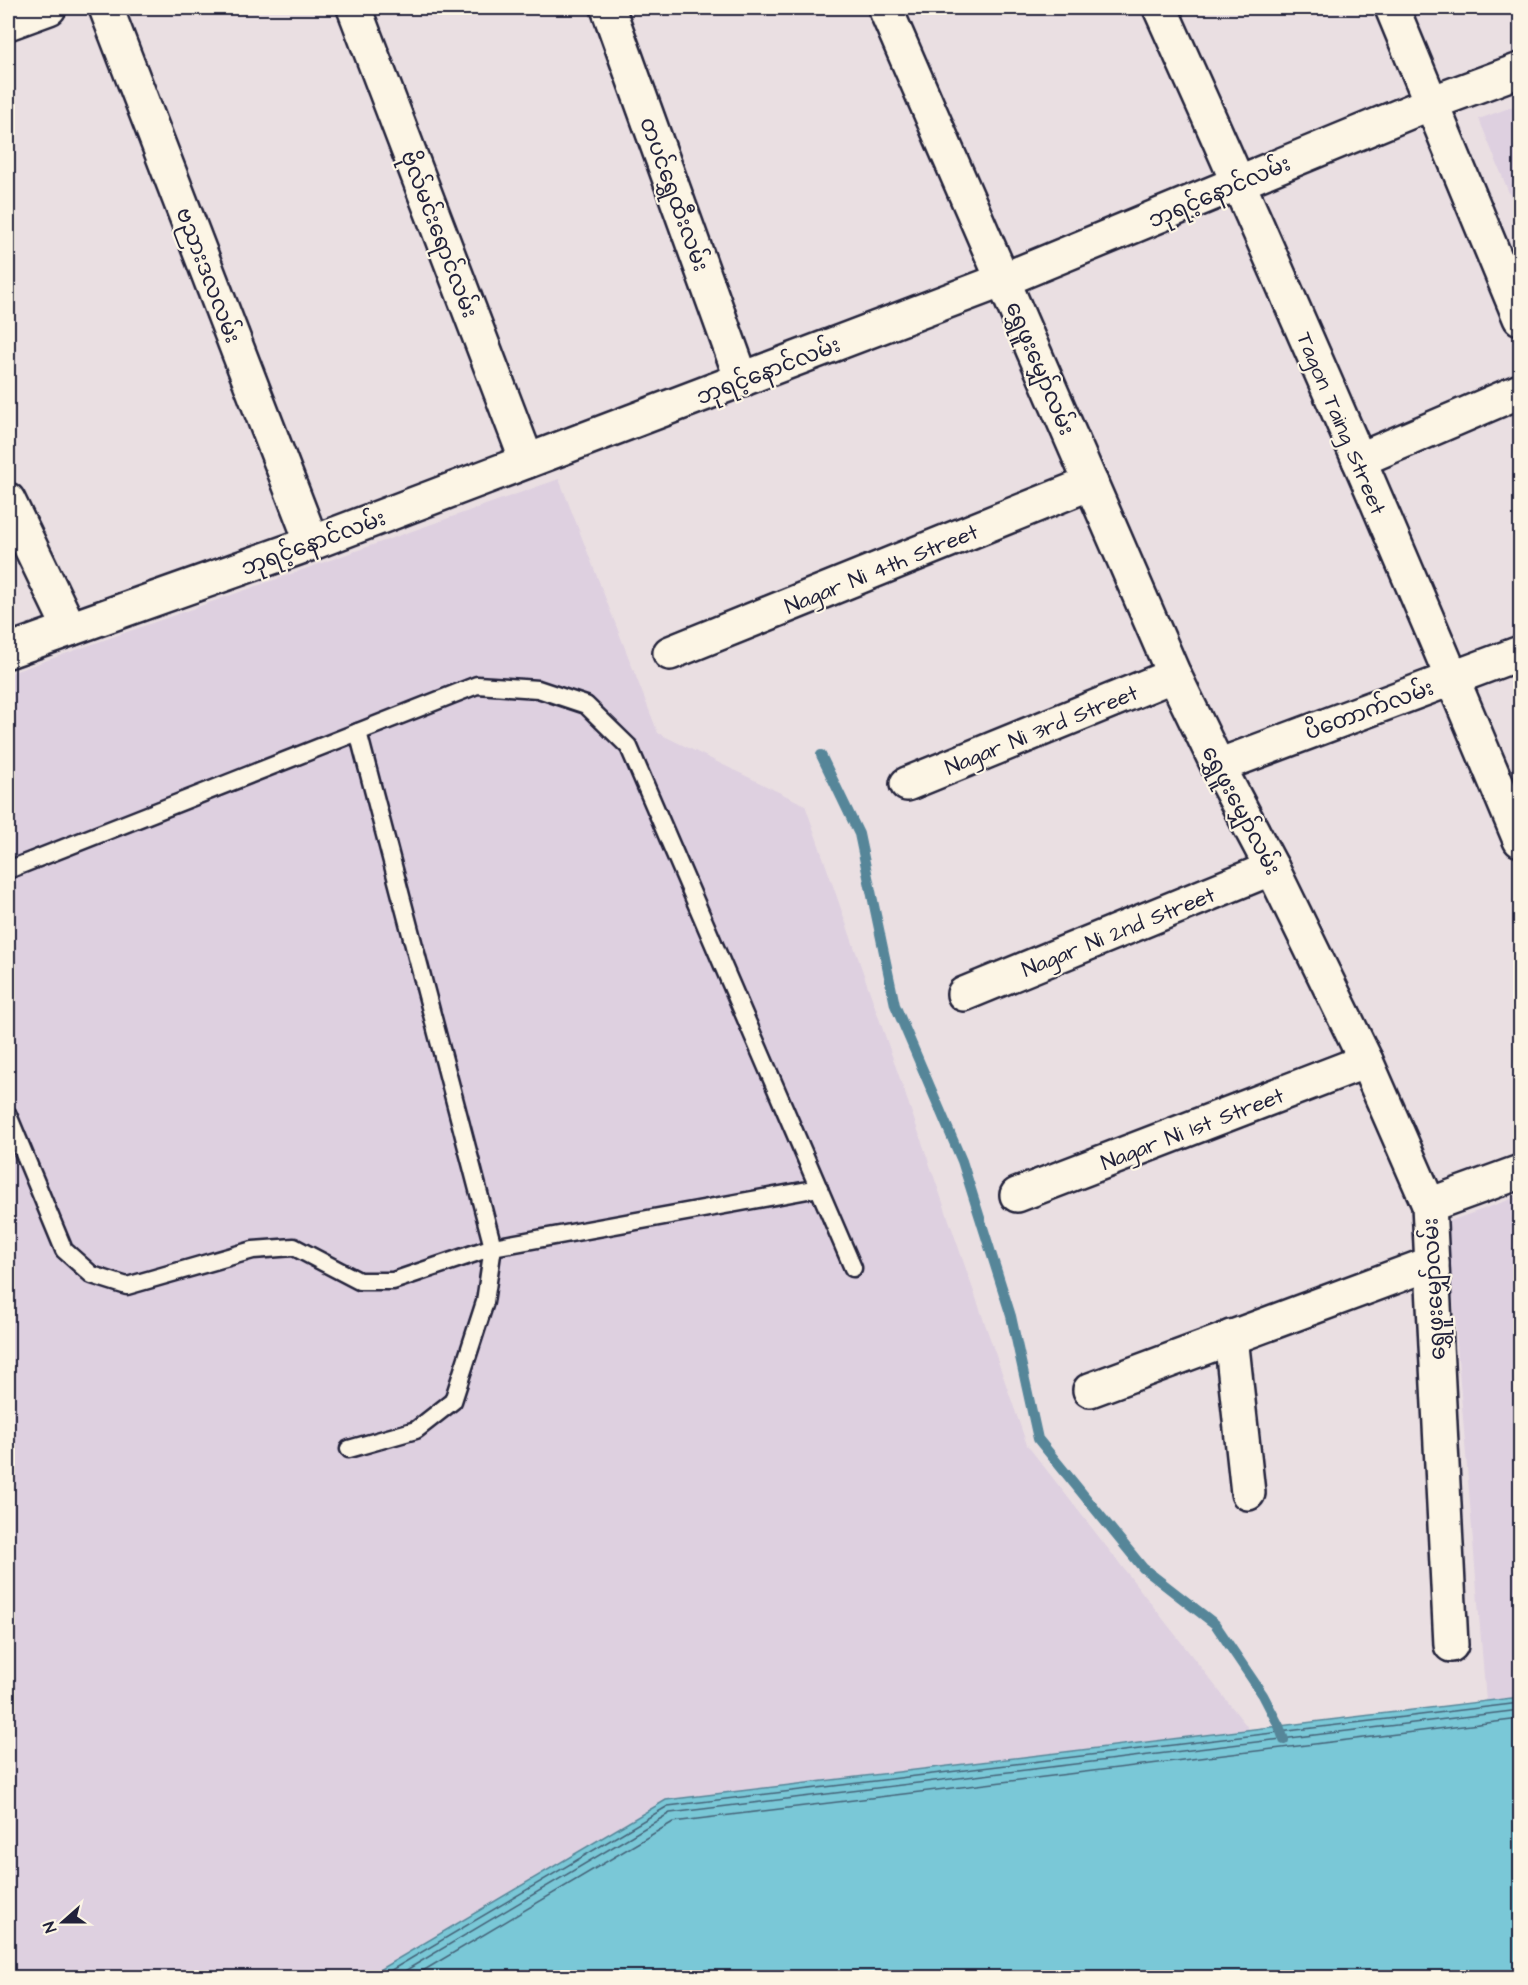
<svg xmlns="http://www.w3.org/2000/svg" width="1528" height="1985" viewBox="0 0 1528 1985" font-family="'Architects Daughter','Noto Sans Myanmar',sans-serif">
	<style>
		.built { fill: #ded0e0 }
		.water { fill: #7ac8d7; stroke: #578699; stroke-width: 1.5 }
		.lines { fill: none; stroke-linecap: round; stroke-linejoin: round }
		.shore { stroke: #456479; stroke-width: 1.5 }
		.stream { stroke: #578699; stroke-width: 10 }
		.lane-casing { stroke: #22223b; stroke-width: 21 }
		.street-casing { stroke: #22223b; stroke-width: 38 }
		.lane { stroke: #fcf5e5; stroke-width: 16 }
		.street { stroke: #fcf5e5; stroke-width: 33 }
		.labels { text-anchor: middle; stroke-width: 4.5; stroke-linejoin: round; paint-order: stroke }
		.street-label { font-size: 22px; fill: #22223b; stroke: #fcf5e5 }
	</style>
	<rect width="100%" height="100%" fill="#eadfe2"/>
	<filter id="ink" filterUnits="userSpaceOnUse"><feTurbulence type="fractalNoise" baseFrequency=".0167" numOctaves="2"/><feDisplacementMap in="SourceGraphic" scale="12" xChannelSelector="R" yChannelSelector="G"/><feConvolveMatrix kernelMatrix="1 2 1 2 8 2 1 2 1" color-interpolation-filters="sRGB"/></filter>
	<g filter="url(#ink)">
		<g class="built">
			<path d="M1520 104V220L1479 119Z"/>
			<path d="M559 479 658 733 805 805 1027 1445 1249 1729 666 1800 367 1977H8V674Z"/>
			<path d="M1520 1196V1697L1486 1701 1447 1222Z"/>
		</g>
		<path class="water" d="M1520 1697V1977H367L666 1800Z"/>
		<g class="lines">
			<g class="shore">
				<path d="M378 1978 668 1806 1520 1703"/>
				<path d="M393 1978 670 1813 1520 1710"/>
				<path d="M411 1978 673 1822 1520 1719"/>
			</g>
			<path class="stream" d="M821 755 859 834 895 1005 962 1161 1011 1316 1038 1439 1143 1568 1215 1624 1263 1695 1279 1726 1284 1740"/>
			<g class="lane-casing">
				<g id="lane">
					<path d="M8 870 477 685 538 689 586 705 629 747 853 1268"/>
					<path d="M8 1115 64 1250 92 1275 127 1286 253 1250 294 1247 359 1281H393L493 1247 819 1188"/>
					<path d="M349 1449 416 1430 453 1401 485 1302 493 1247 358 732"/>
				</g>
			</g>
			<g class="street-casing">
				<g id="street">
					<path d="M106 8 312 543"/>
					<path d="M354 8 527 461"/>
					<path d="M608 8 742 380"/>
					<path d="M885 8 1174 675 1218 766 1272 868 1366 1061 1429 1205 1451 1645"/>
					<path d="M1160 8C1284 283 1404 561 1520 840"/>
					<path d="M1392 8 1520 318"/>
					<path d="M8 23 49 8"/>
					<path d="M1359 460 1520 391"/>
					<path d="M8 500 70 629"/>
					<path d="M8 651 312 543 1003 280 1431 103 1520 70"/>
					<path d="M670 653 1091 483"/>
					<path d="M1218 766 1520 653"/>
					<path d="M907 784 1174 675"/>
					<path d="M964 994 1272 868"/>
					<path d="M1017 1195 1366 1061"/>
					<path d="M1429 1205 1520 1172"/>
					<path d="M1231 1337 1248 1493"/>
					<path d="M1090 1390 1432 1263"/>
				</g>
			</g>
			<use href="#lane" class="lane"/>
			<use href="#street" class="street"/>
		</g>
	</g>
	<g class="labels">
		<g class="street-label">
			<text transform="translate(1219 191) rotate(-23)" y="8">ဘုရင့်နောင်လမ်း</text>
			<text transform="translate(675 194) rotate(70)" y="8">တပင်ရွှေထီးလမ်း</text>
			<text transform="translate(440 234) rotate(69)" y="8">ဗိုလ်မင်းရောင်လမ်း</text>
			<text transform="translate(209 275) rotate(69)" y="8">ဗညားဒလလမ်း</text>
			<text transform="translate(1041 368) rotate(67)" y="8">ရွှေဖူးမျှော်လမ်း</text>
			<text transform="translate(768 370) rotate(-21)" y="8">ဘုရင့်နောင်လမ်း</text>
			<text transform="translate(1342 423) rotate(67)" y="8">Tagon Taing Street</text>
			<text transform="translate(313 542) rotate(-20)" y="8">ဘုရင့်နောင်လမ်း</text>
			<text transform="translate(881 568) rotate(-22)" y="8">Nagar Ni 4th Street</text>
			<text transform="translate(1369 709) rotate(-20)" y="8">ပိတောက်လမ်း</text>
			<text transform="translate(1041 729) rotate(-22)" y="8">Nagar Ni 3rd Street</text>
			<text transform="translate(1242 810) rotate(62)" y="8">ရွှေဖူးမျှော်လမ်း</text>
			<text transform="translate(1118 931) rotate(-22)" y="8">Nagar Ni 2nd Street</text>
			<text transform="translate(1192 1128) rotate(-21)" y="8">Nagar Ni 1st Street</text>
			<text transform="translate(1433 1289) rotate(-93)" y="8">ရွှေဖူးမျှော်လမ်း</text>
		</g>
	</g>
	<rect width="1528" height="1985" fill="none" stroke="#fcf5e5" stroke-width="30"/>
	<rect x="15" y="15" width="1498" height="1955" fill="none" stroke="#22223b" stroke-width="2" filter="url(#ink)"/>
	<g transform="translate(63 1922) rotate(249)" stroke="#fcf5e5" stroke-width="4.5" paint-order="stroke">
	<path d="M0-4.5L10 22L0 15L-10 22Z" fill="#22223b"/>
	<text y="-9" font-size="16" font-weight="bold" text-anchor="middle" fill="#22223b">N</text>
	</g>
</svg>
